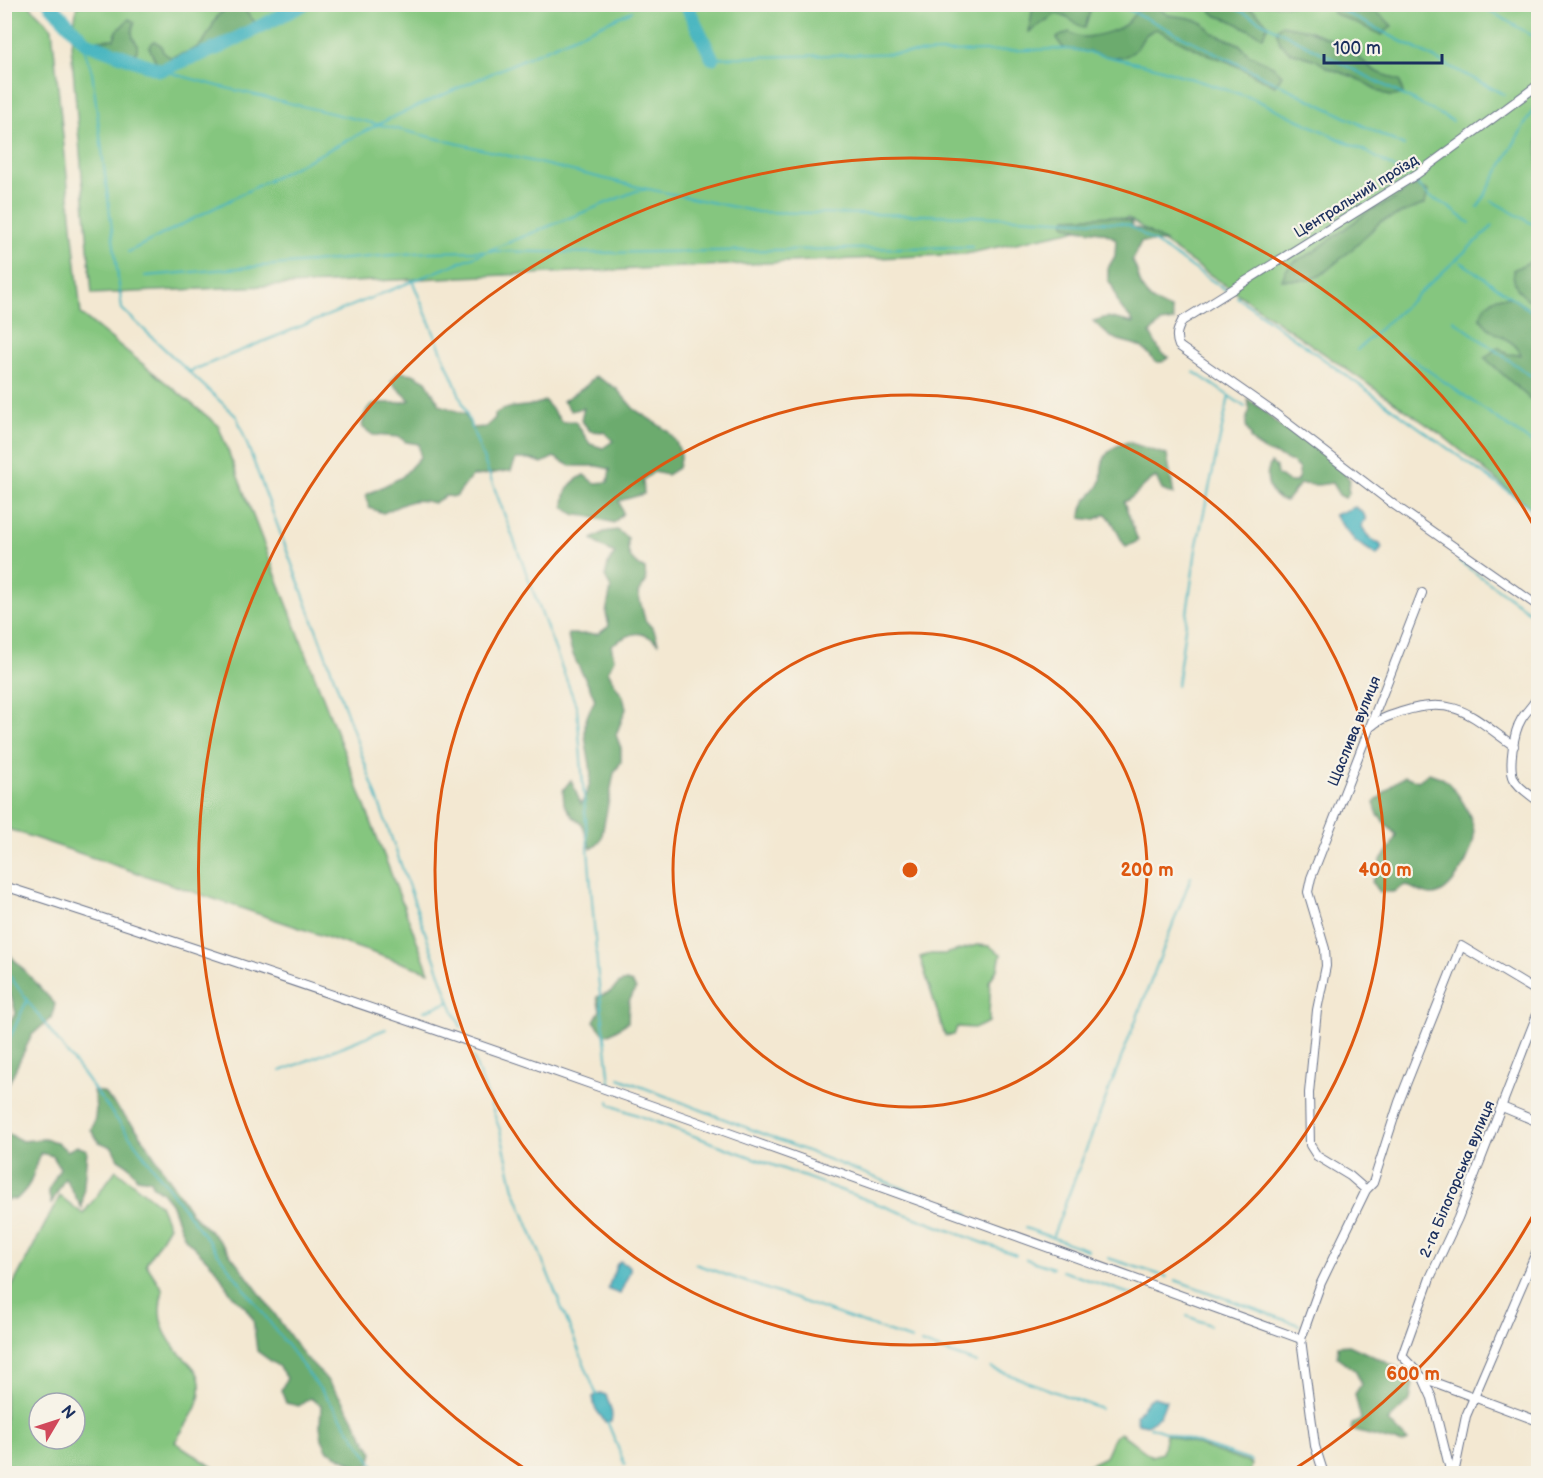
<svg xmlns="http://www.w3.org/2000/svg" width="1543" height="1478" viewBox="0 0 1543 1478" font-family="'Balsamiq Sans',sans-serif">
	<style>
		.green { fill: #85c67f; stroke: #507a6e; stroke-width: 1.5; fill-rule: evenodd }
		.forest { fill: #6cab6e; stroke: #446d66; stroke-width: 1.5 }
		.water { fill: #47b5c0; stroke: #31728f; stroke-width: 1.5 }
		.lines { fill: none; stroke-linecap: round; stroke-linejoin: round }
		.stream { stroke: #47b5c0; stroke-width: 2 }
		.river { stroke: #47b5c0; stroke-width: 14 }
		.minor-casing { stroke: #677087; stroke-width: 10 }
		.minor { stroke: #fff; stroke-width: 8 }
		.ring { fill: none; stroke: #de5710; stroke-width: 3 }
		.labels { text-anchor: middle; stroke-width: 4.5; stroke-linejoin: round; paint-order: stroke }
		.street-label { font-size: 15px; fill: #1b2f5e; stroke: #f7f3e8 }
		.centre { fill: #de5710; stroke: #f7f3e8; stroke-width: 3 }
		.ring-label { font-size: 18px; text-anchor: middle; font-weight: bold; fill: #de5710; stroke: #f7f3e8; stroke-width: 4.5; stroke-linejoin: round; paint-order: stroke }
	</style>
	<rect width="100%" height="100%" fill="#f7f3e8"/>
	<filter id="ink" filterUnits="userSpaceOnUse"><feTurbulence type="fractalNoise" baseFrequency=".0167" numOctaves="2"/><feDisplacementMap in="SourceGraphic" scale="12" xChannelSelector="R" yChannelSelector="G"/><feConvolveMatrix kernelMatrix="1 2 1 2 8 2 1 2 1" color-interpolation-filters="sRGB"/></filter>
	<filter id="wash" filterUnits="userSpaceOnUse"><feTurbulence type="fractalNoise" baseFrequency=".008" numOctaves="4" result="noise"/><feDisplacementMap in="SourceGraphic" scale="24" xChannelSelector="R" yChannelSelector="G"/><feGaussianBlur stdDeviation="1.35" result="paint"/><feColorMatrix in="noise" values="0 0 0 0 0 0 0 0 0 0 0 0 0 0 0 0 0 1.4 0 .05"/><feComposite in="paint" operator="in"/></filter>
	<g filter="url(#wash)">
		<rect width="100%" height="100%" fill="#f3e8d2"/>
		<g class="green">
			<path d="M28 4 52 28 81 314 218 425 429 972 5 828 4 5Z"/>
			<path d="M77 5H1538V514L1443 436 1128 218 966 254 92 294 71 45Z"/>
			<path d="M977 945 989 946 1001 954 998 968 989 982C992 995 988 1008 989 1022L976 1028 957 1027 954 1035 945 1036 920 957 931 954H945Z"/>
			<path d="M116 1170 160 1205 169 1226 146 1264 163 1290C155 1318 163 1336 183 1357 191 1365 199 1371 200 1383 203 1405 185 1425 175 1442L219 1471 218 1474 5 1473V1300L60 1196 83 1214ZM39 1403H75V1439H39Z"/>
			<path d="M1120 1433C1132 1440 1140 1449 1152 1456L1162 1453 1166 1434 1252 1464 1250 1473H1072L1105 1457 1114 1437Z"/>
		</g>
		<g class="forest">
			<path d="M1033 5V4L1092 5 1085 28C1072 24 1072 17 1056 14L1029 32Z"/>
			<path d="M1144 5 1156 7 1168 15 1190 18 1203 23 1213 33 1239 44 1248 54 1273 66 1282 75 1275 86 1229 62 1204 53 1156 29C1137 37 1145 43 1133 52 1120 62 1107 56 1093 53 1083 50 1073 50 1064 49L1056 38 1069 32C1073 34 1078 37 1083 37 1094 37 1120 31 1128 22 1133 16 1137 10 1144 5Z"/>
			<path d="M1207 5C1236 4 1249 0 1268 25L1263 37 1230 20 1217 16 1206 7Z"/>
			<path d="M1330 5C1358 4 1372 4 1392 26L1382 35 1333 13Z"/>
			<path d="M236 6 244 10 255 22 251 30 239 35 224 47 170 70 157 64 149 47 154 41 161 45 163 52 170 57C181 54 193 52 201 44 217 27 210 12 236 6Z"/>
			<path d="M129 19 135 22C131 31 131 36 137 44V51L133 56 102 46 98 40 114 39 117 31Z"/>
			<path d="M1281 25 1308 30 1344 45 1375 71 1400 81 1403 94 1390 97 1354 77 1328 68 1316 60 1290 52 1280 43 1276 30Z"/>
			<path d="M1415 185 1428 191 1425 204 1380 222 1356 246 1321 275 1309 280H1282L1286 270 1295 261 1312 253 1369 211 1393 200Z"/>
			<path d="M1112 216 1131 221 1133 227 1147 231 1165 242H1141L1132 260C1137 268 1137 273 1140 282 1144 297 1157 305 1171 309L1174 321 1161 323 1150 333 1161 353 1169 357 1162 362H1155C1139 339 1133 347 1111 337 1105 333 1099 326 1093 321L1107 317 1134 323C1130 316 1125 313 1121 307 1114 299 1117 290 1108 280V268L1115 256 1116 240C1103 227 1080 234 1064 224L1066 218Z"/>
			<path d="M1533 260 1538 266V305C1522 297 1513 289 1513 270Z"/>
			<path d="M1497 297H1511L1538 315V405L1531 400 1485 358 1498 347 1508 354 1521 355C1515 337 1491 338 1480 317L1486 305Z"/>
			<path d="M399 372 413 374 426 381 440 405 465 414 472 428 486 427 495 418V414C511 403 525 410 545 401L562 422 575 421 590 444 603 448 613 441 604 432 590 431 581 420 584 408 571 411 563 401 586 386 595 376 616 388 634 409 668 431 676 442 681 454 678 468 667 475 654 472 643 480 644 494 619 501 623 513 614 523 588 516 575 515 564 507C564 490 569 483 584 475L594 483 608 482 610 469 597 466H570L554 457 542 463 530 459H516L511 471C497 471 486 476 472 476L456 497 445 496 434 503C410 496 404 505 383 513L369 508 366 495 402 477 420 457 419 444 406 442 399 437 373 435 362 427C367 388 387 410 410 400L391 382Z"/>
			<path d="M1247 400C1265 406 1273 426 1291 432L1334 461 1350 480 1348 487 1349 493 1345 498 1339 495 1332 483 1318 485 1300 484 1286 501C1269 499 1263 477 1271 463L1276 467 1277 475 1289 482H1296L1299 476V469C1284 452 1265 458 1250 438L1251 435C1244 427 1245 420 1250 410Z"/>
			<path d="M1128 442 1167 455 1174 495 1162 490 1156 477C1142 484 1138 496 1124 502L1138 541 1126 547C1117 535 1116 524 1106 514L1094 520 1081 518C1082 494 1095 498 1101 481 1102 477 1101 471 1102 466 1105 451 1114 446 1128 442Z"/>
			<path d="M617 530 628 538C627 555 629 561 645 569L646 582 638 593 645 620 654 630 658 643C638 627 630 634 611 645L614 659 608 671 614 683 623 696 626 709 616 735 621 748V762L614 773 601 840 591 849 582 824 572 816 564 804 563 790 571 780 581 804C601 769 584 761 585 726 585 718 591 707 595 700 587 677 570 659 568 634H598L609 626 606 613 611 588 605 577 608 564 615 553 602 547 592 539 604 532Z"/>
			<path d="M1429 773C1433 775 1439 776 1442 778 1457 788 1474 817 1474 834 1474 853 1451 896 1431 895 1423 895 1412 887 1405 885L1393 892H1380L1372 882 1382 858 1391 847 1396 835 1378 815 1374 803 1394 783 1405 776 1418 781Z"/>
			<path d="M4 945 10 955 55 1004 52 1017 32 1035 5 1091V1027L16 1013 12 999 5 984Z"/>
			<path d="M626 981 632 983 636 989 629 1001 628 1022 611 1033 605 1035 594 1021 600 1010 597 997 610 992 620 983Z"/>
			<path d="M93 1091 103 1092 138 1131 191 1213C201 1224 212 1232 221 1243 251 1279 278 1319 305 1357 327 1376 345 1403 359 1428 364 1437 367 1444 373 1452L370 1465 357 1466 328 1451 322 1439 320 1426 321 1405 310 1398 299 1406 286 1403 281 1390 287 1378 279 1367 257 1351 253 1319 245 1307 231 1294 217 1270 186 1239 180 1227 171 1203 162 1192 152 1185 150 1180 137 1178 129 1166 118 1159 112 1147 99 1142 91 1130C97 1116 97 1106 93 1091Z"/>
			<path d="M5 1132 22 1141 44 1139 57 1142 67 1151 77 1146 87 1150 82 1208 65 1178 51 1204 48 1191 60 1168 53 1156 41 1153C36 1161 35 1169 32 1178 30 1186 23 1193 17 1199L5 1200Z"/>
			<path d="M1349 1345 1403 1370 1413 1383 1410 1400 1388 1421 1408 1441 1402 1444 1351 1430 1352 1424 1361 1420 1355 1394 1361 1385 1356 1371 1337 1357 1338 1346Z"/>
		</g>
		<g class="water">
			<path d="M1355 507 1363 512 1366 520 1363 522 1362 527 1370 539 1380 544 1382 548 1377 555 1356 542 1334 515Z"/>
			<path d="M620 1261 630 1267V1271L620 1294 609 1290 608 1288 617 1264Z"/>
			<path d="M600 1393 606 1395C609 1405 614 1412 611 1422H605L595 1408 593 1397Z"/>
			<path d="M1154 1397 1166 1401 1160 1416 1147 1425 1138 1423 1136 1416 1148 1400Z"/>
		</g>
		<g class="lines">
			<g class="stream">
				<path d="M1117 4 1404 146"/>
				<path d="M1227 4 1453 121"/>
				<path d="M1329 4 1505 95"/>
				<path d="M1478 4 1538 39"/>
				<path d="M1047 9 1050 4"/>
				<path d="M80 37 92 72 122 309 237 417 334 677 450 1002 461 1027"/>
				<path d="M712 58 1064 49 1077 50 1155 67 1252 98 1367 152 1408 176"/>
				<path d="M160 70 218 86 647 189"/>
				<path d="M1413 180 1430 197 1446 205 1470 223"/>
				<path d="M1492 201 1538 227"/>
				<path d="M1478 207 1537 103"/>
				<path d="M489 251 592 253 972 247"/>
				<path d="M128 252 391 118 632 11"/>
				<path d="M1461 262 1538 316"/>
				<path d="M145 276 428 252 483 251"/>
				<path d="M412 280 458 391 577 708 598 976 610 1083"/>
				<path d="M1237 297 1538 513"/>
				<path d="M1453 320 1538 381"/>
				<path d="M1357 350 1493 226"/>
				<path d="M1400 351 1538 447"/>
				<path d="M188 372 636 191 648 189 758 212 974 216 1121 223 1129 225 1226 290"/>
				<path d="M1194 372 1245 407"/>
				<path d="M1459 561 1538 618"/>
				<path d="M1177 686 1196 549 1229 396"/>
				<path d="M4 968 27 1000 4 1051"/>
				<path d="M27 1000 335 1409 380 1474"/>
				<path d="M424 1011 449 1002"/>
				<path d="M473 1057 500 1130 514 1189 597 1396"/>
				<path d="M281 1071 386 1029"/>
				<path d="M619 1078 969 1214"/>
				<path d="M609 1101 610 1105 1016 1255"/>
				<path d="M1025 1228 1088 1250"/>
				<path d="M1052 1238 1191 877"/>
				<path d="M1108 1258 1167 1277"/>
				<path d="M1026 1259 1053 1268"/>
				<path d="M695 1264 912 1340"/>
				<path d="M1062 1271 1133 1295"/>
				<path d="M1175 1280 1299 1325"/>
				<path d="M1187 1316 1210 1325"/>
				<path d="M921 1343 977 1363"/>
				<path d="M991 1368 1101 1409"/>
				<path d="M607 1421 625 1465"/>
				<path d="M1150 1427 1251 1461"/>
			</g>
			<g class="river">
				<path d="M50 4 85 42 160 70 220 47 304 4"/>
				<path d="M686 4 712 58"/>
			</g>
		</g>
	</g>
	<g filter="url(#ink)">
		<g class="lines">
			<g class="minor-casing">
				<g id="minor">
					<path d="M1538 85 1417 174 1182 321C1177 331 1175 336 1179 346L1269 409 1393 504 1538 606"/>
					<path d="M1538 640C1536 659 1541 678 1537 697 1534 705 1525 712 1521 720 1514 731 1508 767 1514 779 1518 788 1531 795 1538 801"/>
					<path d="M1372 726C1380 718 1390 716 1401 712 1456 694 1472 717 1514 746"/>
					<path d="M4 886C440 1026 870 1183 1301 1339"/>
					<path d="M1538 1012 1458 1218 1430 1278 1402 1356 1423 1378 1538 1421"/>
					<path d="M1502 1107 1538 1122"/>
					<path d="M1366 1190 1350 1176 1317 1156 1310 1145 1309 1093 1317 1010 1326 966 1325 949 1308 892 1311 878 1422 593"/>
					<path d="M1423 1378 1432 1398 1451 1474"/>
					<path d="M1324 1474 1315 1446 1301 1339 1321 1283 1366 1190 1373 1183 1399 1102 1461 946 1538 992"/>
					<path d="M1454 1474 1466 1416 1538 1248"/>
				</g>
			</g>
			<use href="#minor" class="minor"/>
		</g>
	</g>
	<g class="ring">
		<circle cx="910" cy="870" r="237"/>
		<circle cx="910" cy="870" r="475"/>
		<path d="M1536 1210A712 712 0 0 1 1293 1470M527 1470A712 712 0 1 1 1536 530"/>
	</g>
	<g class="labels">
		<g class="street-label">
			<text transform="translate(1356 196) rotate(-32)" y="5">Центральний проїзд</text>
			<text transform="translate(1354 731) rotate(-68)" y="5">Щаслива вулиця</text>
			<text transform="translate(1457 1179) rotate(-67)" y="5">2-га Білогорська вулиця</text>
		</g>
	</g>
	<circle cx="910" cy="870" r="9" class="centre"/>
	<g class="ring-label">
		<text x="1147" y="876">200 m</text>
		<text x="1385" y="876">400 m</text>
		<text x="1413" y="1380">600 m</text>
	</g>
	<rect width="1543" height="1478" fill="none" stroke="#f7f3e8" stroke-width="24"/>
	<g transform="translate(57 1421) rotate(51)"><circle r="28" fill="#f7f3e8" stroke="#9fa5b1" stroke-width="1.5"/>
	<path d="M0-4.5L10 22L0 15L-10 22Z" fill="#d1495b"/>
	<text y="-9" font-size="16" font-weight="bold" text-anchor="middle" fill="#1b2f5e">N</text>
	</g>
	<path d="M1324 54v9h118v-9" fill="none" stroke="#1b2f5e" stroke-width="3"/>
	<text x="1333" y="54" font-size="18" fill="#1b2f5e" stroke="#f7f3e8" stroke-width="4.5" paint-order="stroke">100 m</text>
</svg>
